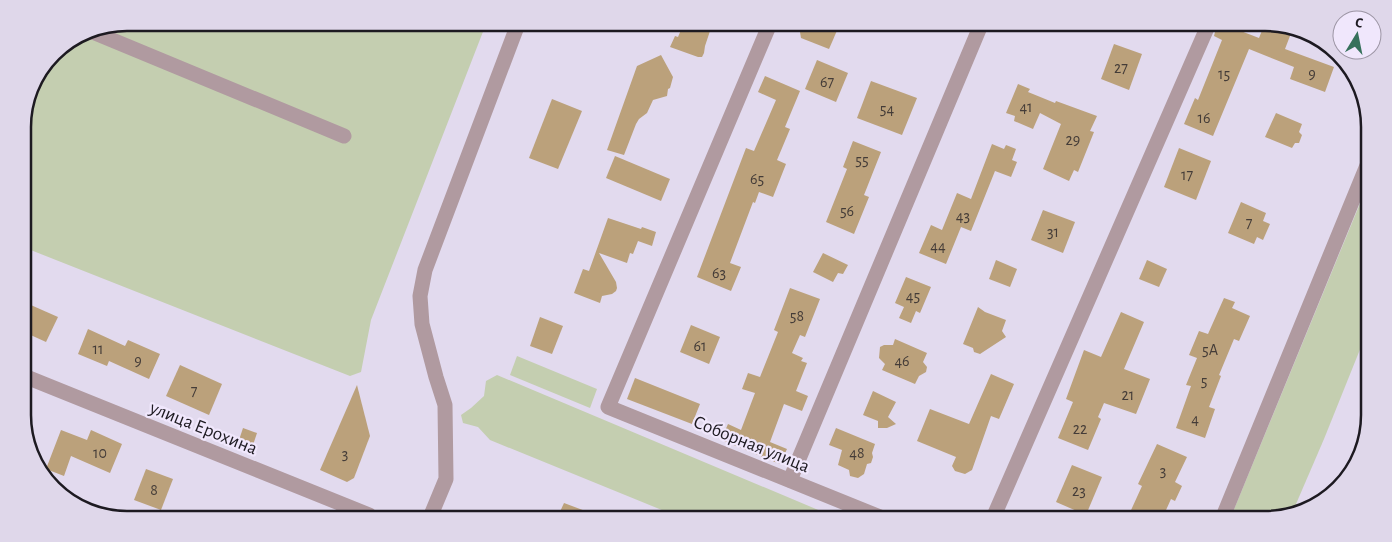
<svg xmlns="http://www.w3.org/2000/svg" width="1392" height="542" viewBox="0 0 1392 542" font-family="'Alegreya Sans',sans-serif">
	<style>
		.green { fill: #c4ceb0 }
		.building { fill: #bba17b }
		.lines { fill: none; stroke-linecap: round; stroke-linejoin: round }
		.minor { stroke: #b09aa0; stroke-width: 15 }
		.labels { text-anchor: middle; stroke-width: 4.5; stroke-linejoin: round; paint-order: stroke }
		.number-label { font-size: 16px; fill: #443c38 }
		.street-label { font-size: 19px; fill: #1d1a21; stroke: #f0e7fc }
		.rim { fill: none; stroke: #1d1a21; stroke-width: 2.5 }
	</style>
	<rect width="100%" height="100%" fill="#e2daee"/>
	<g class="green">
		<path d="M127 23 486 24 371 320 361 372 350 376 23 247V120L33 81 58 49 87 30Z"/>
		<path d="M1368 184 1365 337 1324 439 1293 511 1271 519H1230Z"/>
		<path d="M517 356 597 389 590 408 510 375Z"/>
		<path d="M497 375 835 517H679L490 440 478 427 463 423 461 415 471 408 484 396 486 381Z"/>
	</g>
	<g class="building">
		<path d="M683 25H712L705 46 704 53 702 57H698L670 47 675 36 678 37Z"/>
		<path d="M799 26H839L829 49 801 38Z"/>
		<path d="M1216 28H1233L1259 38 1263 28H1293L1285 49 1334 67 1325 92 1290 79 1294 67 1249 49 1213 136 1184 124 1195 98 1198 100 1222 40 1214 36Z"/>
		<path d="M1114 44 1142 54 1129 90 1101 79Z"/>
		<path d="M661 55 673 77 670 88 668 89 667 96 653 100 647 113 639 119 636 124 624 155 607 150 637 66Z"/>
		<path d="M817 60 848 73 836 102 805 89Z"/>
		<path d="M765 76 800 91 785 127 790 129 777 160 786 164 773 197 759 192 755 203 753 202 730 263 741 267 731 291 697 277 746 148 754 151 776 100 758 92Z"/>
		<path d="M871 81 917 98 902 135 857 118Z"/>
		<path d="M1018 84 1030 89 1028 92 1055 103 1056 101 1097 116 1090 131 1094 132 1078 172 1074 170 1069 181 1043 169 1061 124 1040 113 1033 129 1014 121 1015 116 1006 113Z"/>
		<path d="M552 99 582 111 558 169 529 158Z"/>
		<path d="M1276 113 1302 124 1299 132 1302 135 1299 143H1295L1292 148 1265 137Z"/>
		<path d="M853 141 881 152 864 195 869 197 854 234 826 222 847 169 843 167Z"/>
		<path d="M992 144 1004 149 1006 145 1016 149 1012 160 1017 162 1011 177 995 171 971 231 961 227 946 264 919 253 931 225 942 230 957 193 971 199Z"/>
		<path d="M1179 148 1211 161 1196 200 1164 187Z"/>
		<path d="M615 156 670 179 661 201 606 178Z"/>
		<path d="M1241 202 1266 213 1263 221 1270 224 1263 240 1257 237 1254 244 1228 233Z"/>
		<path d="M1043 210 1075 222 1063 253 1031 240Z"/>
		<path d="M608 218 641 229 642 227 656 232 652 246 638 241 633 254 630 253 627 263 599 253 616 282 617 288 616 291 612 294 602 296 600 303 574 293 583 269 589 271Z"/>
		<path d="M823 253 848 265 843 274 838 273 833 282 813 272Z"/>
		<path d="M996 260 1017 269 1010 287 989 279Z"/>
		<path d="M1147 260 1167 269 1159 287 1139 279Z"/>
		<path d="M906 277 931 287 920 313 916 311 911 323 899 318 904 307 895 303Z"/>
		<path d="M790 288 820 299 805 337 800 335 792 353 803 358 801 361 807 363 796 391 808 396 802 411 784 404 770 442 787 449 780 464 721 440 728 424 741 430 755 393 742 389 748 373 760 377 778 332 774 330Z"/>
		<path d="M1224 298 1235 302 1232 308 1250 316 1239 341 1234 339 1219 375 1221 376 1209 407 1215 409 1205 438 1176 428 1191 386 1186 385 1197 358 1189 355 1199 331 1208 334Z"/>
		<path d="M24 302 58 317 46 342 24 332Z"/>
		<path d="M978 307 985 312 1006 320 1002 331 1006 337 980 354 974 352 973 348 963 344Z"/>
		<path d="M1121 312 1144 322 1124 369 1150 379 1136 414 1104 403 1098 417 1101 419 1088 450 1058 438 1073 402 1066 399 1084 350 1101 357Z"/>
		<path d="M540 317 563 326 552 354 530 346Z"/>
		<path d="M691 325 720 337 709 364 680 352Z"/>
		<path d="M88 329 125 346 128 340 160 354 149 379 109 361 107 366 78 354Z"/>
		<path d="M895 339 927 353 923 362 927 367 926 372 919 376 915 384 882 370 885 364 879 358 880 347 884 345H893Z"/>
		<path d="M180 365 222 384 209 415 166 396Z"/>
		<path d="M991 374 1014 384 999 419 991 416 972 470 965 474 955 471 952 466 956 457 917 441 930 409 969 424Z"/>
		<path d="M635 378 700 404 692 424 627 399Z"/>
		<path d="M357 385 370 436 354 478 347 482 320 470Z"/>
		<path d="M873 391 896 402 888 417 896 424 887 428H878V421L863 415Z"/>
		<path d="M243 428 257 433 251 451 237 446Z"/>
		<path d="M836 428 875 444 872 453 873 457 871 463 867 464 864 474 858 478 850 476 849 470 838 465 842 450 829 445Z"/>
		<path d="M61 430 87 440 91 430 122 444 110 473 71 456 64 476 46 469Z"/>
		<path d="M1157 444 1187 457 1175 482 1182 486 1175 501 1171 499 1162 519H1127L1142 486 1138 484Z"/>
		<path d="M1072 465 1102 477 1086 515 1056 502Z"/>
		<path d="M146 469 173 479 161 510 134 500Z"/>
		<path d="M564 503 596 515V516H558Z"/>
	</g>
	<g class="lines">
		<g class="minor">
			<path d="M769 26 608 407 880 517"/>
			<path d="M88 30 344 136"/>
			<path d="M24 376 369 515"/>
			<path d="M790 480 980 27"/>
			<path d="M431 515 446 479 445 405 436 377 422 324 420 296 425 270 518 24"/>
			<path d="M993 518 1207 28"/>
			<path d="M1222 519 1368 163"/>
		</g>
	</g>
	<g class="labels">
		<g class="number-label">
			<text x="1121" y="73">27</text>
			<text x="1224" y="79">15</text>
			<text x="1312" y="79">9</text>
			<text x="827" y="87">67</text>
			<text x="1026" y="112">41</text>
			<text x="887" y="114">54</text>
			<text x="1204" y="123">16</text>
			<text x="1073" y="145">29</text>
			<text x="862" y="165">55</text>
			<text x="1187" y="180">17</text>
			<text x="757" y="184">65</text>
			<text x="847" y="216">56</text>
			<text x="963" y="221">43</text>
			<text x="1249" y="228">7</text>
			<text x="1053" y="237">31</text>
			<text x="938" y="251">44</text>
			<text x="719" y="278">63</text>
			<text x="913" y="301">45</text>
			<text x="797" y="321">58</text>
			<text x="700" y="351">61</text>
			<text x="98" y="354">11</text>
			<text x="1210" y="355">5А</text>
			<text x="138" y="366">9</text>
			<text x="902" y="366">46</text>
			<text x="1204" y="386">5</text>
			<text x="194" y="396">7</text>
			<text x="1128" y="400">21</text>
			<text x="1195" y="424">4</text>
			<text x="1080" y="434">22</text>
			<text x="100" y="458">10</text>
			<text x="857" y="458">48</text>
			<text x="345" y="459">3</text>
			<text x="1163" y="476">3</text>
			<text x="154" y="495">8</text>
			<text x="1079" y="496">23</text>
		</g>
		<g class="street-label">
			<text transform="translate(204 427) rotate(22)" y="7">улица Ерохина</text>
			<text transform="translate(752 443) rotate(22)" y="7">Соборная улица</text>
		</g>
	</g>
	<path d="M0 0H1392V542H0ZM127 31H1265A96 96 0 0 1 1361 127V415A96 96 0 0 1 1265 511H127A96 96 0 0 1 31 415V127A96 96 0 0 1 127 31Z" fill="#dfd7ea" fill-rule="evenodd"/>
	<path class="rim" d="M127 31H1265A96 96 0 0 1 1361 127V415A96 96 0 0 1 1265 511H127A96 96 0 0 1 31 415V127A96 96 0 0 1 127 31Z"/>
	<g transform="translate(1357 35) rotate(10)"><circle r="24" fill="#f0e7fc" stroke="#9c95a4"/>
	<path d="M0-4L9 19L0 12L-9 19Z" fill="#36715b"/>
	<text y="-8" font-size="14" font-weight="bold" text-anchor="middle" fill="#1d1a21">С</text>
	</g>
</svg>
